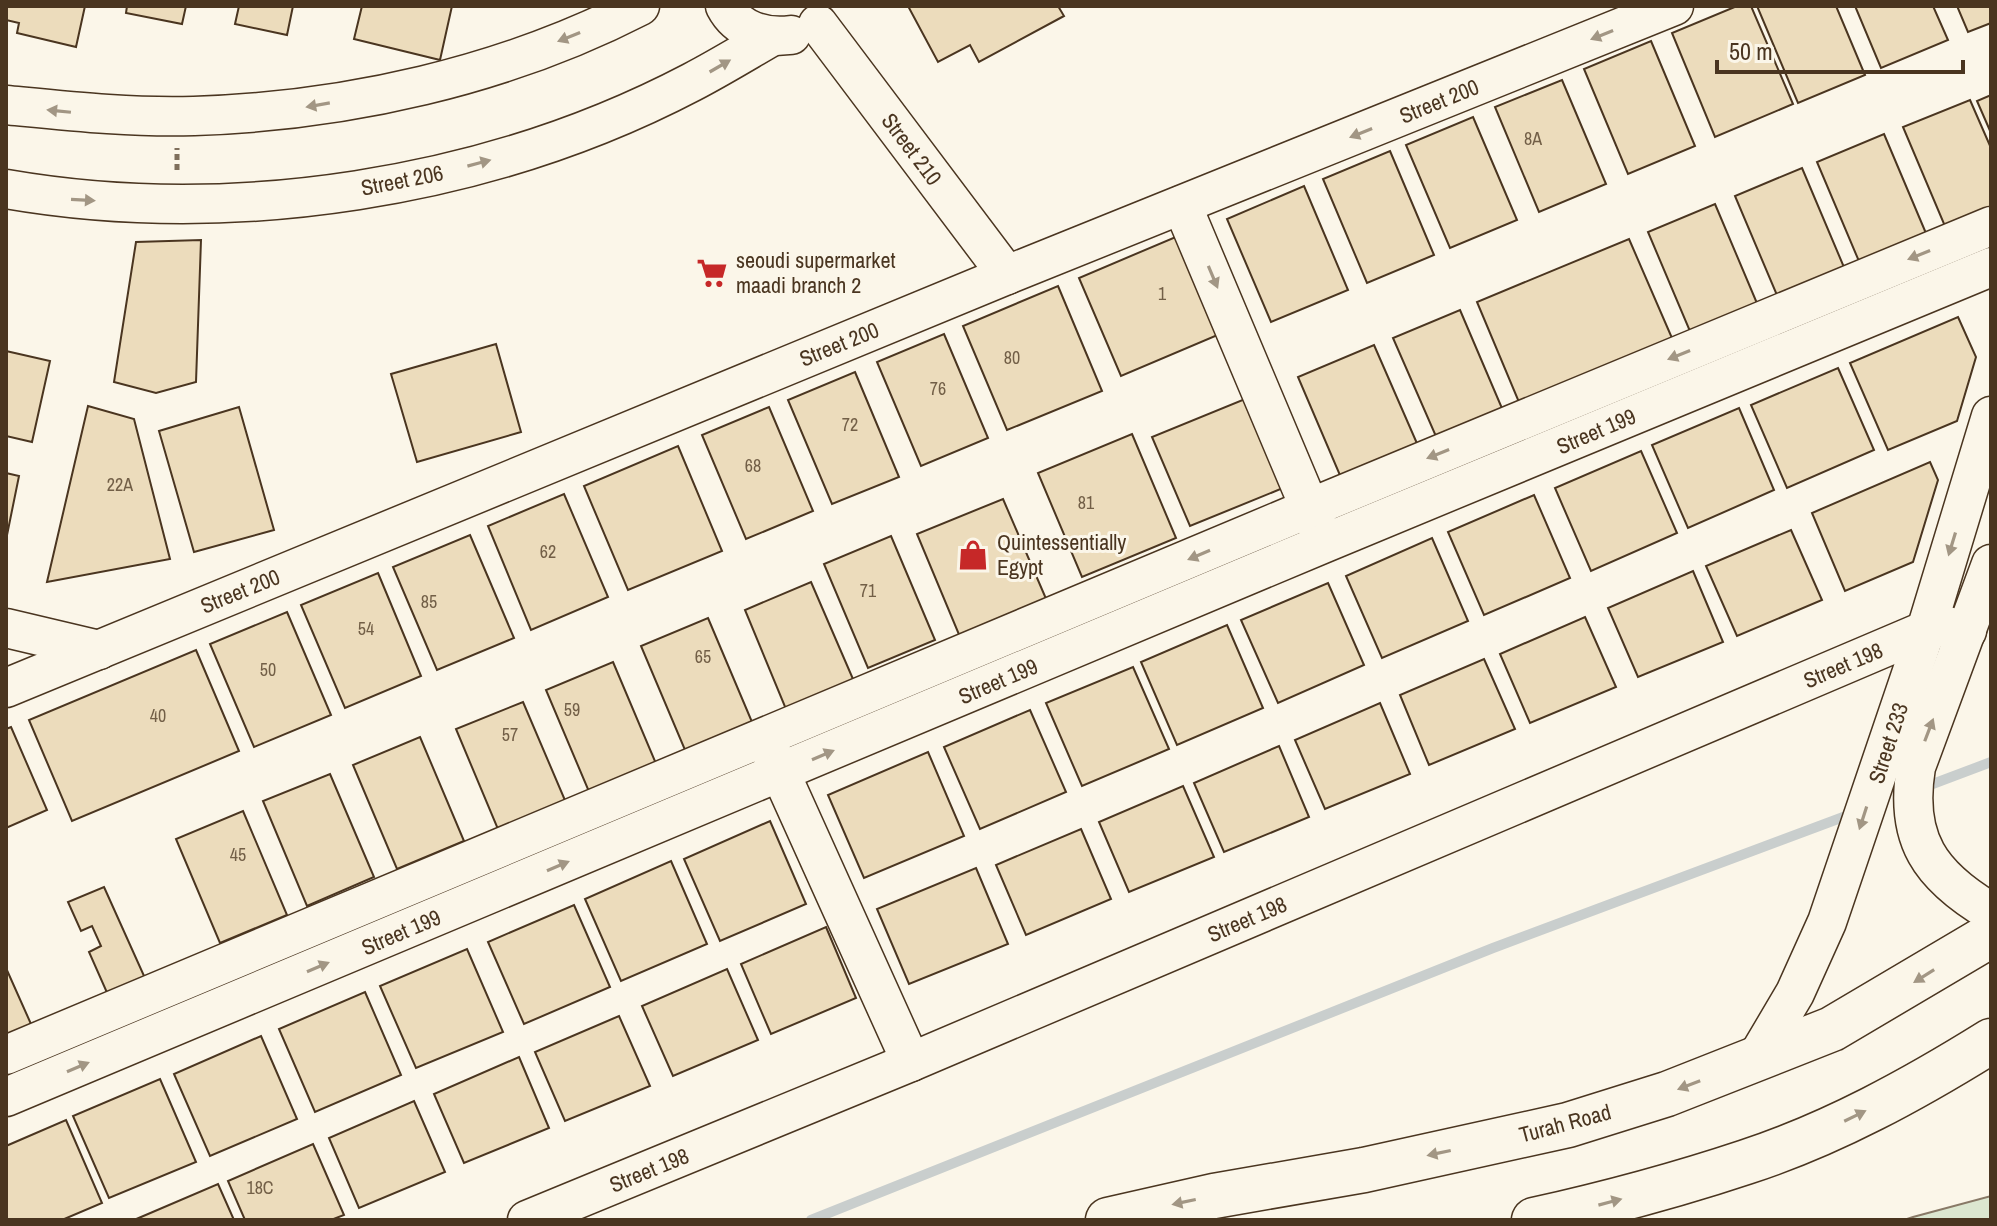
<svg xmlns="http://www.w3.org/2000/svg" width="1997" height="1226" viewBox="0 0 1997 1226" font-family="'Archivo Narrow',sans-serif">
	<style>
		.green { fill: #dce7d0; stroke: #887966; stroke-width: 2 }
		.lines { fill: none; stroke-linecap: round; stroke-linejoin: round }
		.stream { stroke: #c9cecd; stroke-width: 10 }
		.building { fill: #ecdcbc; stroke: #4a3520; stroke-width: 2 }
		.minor-casing { stroke: #4a3520; stroke-width: 41 }
		.major-casing { stroke: #4a3520; stroke-width: 47 }
		.path { stroke: #7f6f5c; stroke-width: 5; stroke-dasharray: 6 4; stroke-linecap: butt }
		.minor { stroke: #fbf6e9; stroke-width: 38 }
		.major { stroke: #fbf6e9; stroke-width: 44 }
		.oneway { fill: #a29684 }
		.labels { text-anchor: middle; stroke-width: 6; stroke-linejoin: round; paint-order: stroke }
		.number-label { font-size: 18px; fill: #725f47 }
		.street-label { font-size: 22px; fill: #4a3520; stroke: #fbf6e9 }
		.poi-label { font-size: 22px; fill: #4a3520; stroke: #fbf6e9; text-anchor: start }
	</style>
	<rect width="100%" height="100%" fill="#fbf6e9"/>
	<path class="green" d="M1991 1196V1220H1904L1913 1217Z"/>
	<g class="lines">
		<g class="stream">
			<path d="M1922 788 1991 762"/>
			<path d="M811 1220 1493 948 1854 813"/>
		</g>
	</g>
	<g class="building">
		<path d="M6 6H85L76 47 17 33 19 23 6 20Z"/>
		<path d="M127 6H186L182 24 126 13Z"/>
		<path d="M239 6H293L287 35 235 24Z"/>
		<path d="M362 6H452L440 60 354 39Z"/>
		<path d="M908 6H1058L1064 16 979 62 970 45 938 62Z"/>
		<path d="M1737 6H1751L1793 104 1715 137 1672 33Z"/>
		<path d="M1757 6H1836L1865 75 1798 103Z"/>
		<path d="M1855 6H1933L1948 40 1881 68Z"/>
		<path d="M1957 6H1991V23L1968 32Z"/>
		<path d="M1651 41 1695 146 1628 174 1584 69Z"/>
		<path d="M1562 80 1606 184 1539 212 1495 107Z"/>
		<path d="M1991 95V133L1977 101Z"/>
		<path d="M1970 100 1991 148V213L1947 231 1903 127Z"/>
		<path d="M1473 117 1517 220 1450 248 1406 145Z"/>
		<path d="M1884 134 1928 238 1861 266 1817 162Z"/>
		<path d="M1390 151 1434 255 1367 283 1323 179Z"/>
		<path d="M1802 168 1846 272 1779 300 1735 196Z"/>
		<path d="M1304 186 1348 290 1271 322 1227 219Z"/>
		<path d="M1715 204 1759 308 1692 336 1648 232Z"/>
		<path d="M1178 236 1220 334 1121 376 1079 278Z"/>
		<path d="M1629 239 1675 345 1521 407 1477 302Z"/>
		<path d="M201 240 196 382 156 393 114 382 136 242Z"/>
		<path d="M1058 286 1102 391 1007 430 963 326Z"/>
		<path d="M1460 310 1504 413 1438 441 1393 338Z"/>
		<path d="M1958 317 1976 357 1957 421 1888 450 1850 363Z"/>
		<path d="M944 334 988 438 921 466 877 362Z"/>
		<path d="M496 344 521 432 417 462 391 374Z"/>
		<path d="M1374 345 1419 448 1342 480 1298 377Z"/>
		<path d="M6 351 50 361 32 442 6 436Z"/>
		<path d="M1838 368 1874 450 1787 488 1751 405Z"/>
		<path d="M855 372 899 477 832 504 788 400Z"/>
		<path d="M1245 399 1283 488 1190 526 1152 437Z"/>
		<path d="M88 406 134 419 170 559 47 582Z"/>
		<path d="M239 407 274 530 194 552 159 431Z"/>
		<path d="M769 407 813 511 746 539 702 435Z"/>
		<path d="M1739 408 1774 490 1688 528 1652 445Z"/>
		<path d="M1132 434 1176 538 1082 577 1038 473Z"/>
		<path d="M678 446 722 551 628 590 584 486Z"/>
		<path d="M1641 451 1677 533 1591 571 1555 488Z"/>
		<path d="M1930 462 1938 480 1913 562 1845 591 1812 513Z"/>
		<path d="M6 473 19 476 6 540Z"/>
		<path d="M564 494 608 597 531 630 488 526Z"/>
		<path d="M1534 495 1570 578 1484 615 1448 532Z"/>
		<path d="M1003 499 1047 601 960 637 917 534Z"/>
		<path d="M1791 530 1822 600 1737 636 1706 566Z"/>
		<path d="M470 535 514 638 437 670 393 567Z"/>
		<path d="M891 536 935 640 868 668 824 564Z"/>
		<path d="M1432 538 1468 621 1382 658 1346 576Z"/>
		<path d="M1693 571 1723 642 1638 677 1608 608Z"/>
		<path d="M378 573 421 676 345 708 301 605Z"/>
		<path d="M811 582 856 686 788 714 745 610Z"/>
		<path d="M1328 583 1364 665 1278 703 1241 620Z"/>
		<path d="M287 612 331 715 254 747 210 644Z"/>
		<path d="M1585 617 1616 687 1530 723 1500 654Z"/>
		<path d="M708 618 752 722 685 750 641 646Z"/>
		<path d="M1227 625 1263 708 1177 745 1141 662Z"/>
		<path d="M196 650 239 751 72 821 29 720Z"/>
		<path d="M1484 659 1515 729 1429 765 1400 695Z"/>
		<path d="M613 662 657 766 590 794 546 690Z"/>
		<path d="M1133 667 1169 749 1082 786 1046 703Z"/>
		<path d="M523 702 567 805 500 834 456 729Z"/>
		<path d="M1380 703 1410 774 1325 809 1295 740Z"/>
		<path d="M1030 710 1066 792 980 829 944 747Z"/>
		<path d="M11 727 47 810 6 828V729Z"/>
		<path d="M420 737 464 841 397 869 353 765Z"/>
		<path d="M1279 746 1309 817 1224 852 1194 783Z"/>
		<path d="M928 752 964 836 864 878 828 795Z"/>
		<path d="M330 774 374 877 307 906 263 801Z"/>
		<path d="M1183 786 1214 857 1129 892 1099 822Z"/>
		<path d="M243 811 287 915 220 943 176 839Z"/>
		<path d="M770 821 806 904 720 941 684 859Z"/>
		<path d="M1081 829 1111 899 1026 935 996 865Z"/>
		<path d="M671 861 707 944 621 981 585 899Z"/>
		<path d="M976 868 1008 944 909 984 877 909Z"/>
		<path d="M104 887 149 987 112 1004 89 952 101 946 92 926 81 931 68 902Z"/>
		<path d="M574 905 610 987 524 1024 488 942Z"/>
		<path d="M826 927 856 998 771 1034 741 964Z"/>
		<path d="M467 949 503 1032 416 1068 380 986Z"/>
		<path d="M6 968 31 1024 6 1036Z"/>
		<path d="M727 969 758 1040 673 1076 642 1006Z"/>
		<path d="M365 992 401 1075 315 1112 279 1029Z"/>
		<path d="M619 1016 650 1086 565 1121 535 1052Z"/>
		<path d="M261 1036 297 1119 210 1156 174 1074Z"/>
		<path d="M519 1057 549 1128 464 1163 434 1094Z"/>
		<path d="M160 1079 196 1162 109 1198 73 1116Z"/>
		<path d="M414 1101 445 1172 359 1208 329 1138Z"/>
		<path d="M66 1120 102 1203 62 1220H7L6 1146Z"/>
		<path d="M313 1144 344 1215 331 1220H245L228 1181Z"/>
		<path d="M218 1184 234 1220H134Z"/>
	</g>
	<g class="lines">
		<g class="minor-casing">
			<g id="minor">
				<path d="M725 6C738 31 765 38 791 35"/>
				<path d="M818 24 1007 275"/>
				<path d="M6 105C68 111 132 118 194 116 347 111 504 76 640 6"/>
				<path d="M6 189C232 228 488 189 692 82 719 68 745 52 771 37"/>
				<path d="M1182 205 1319 530"/>
				<path d="M1991 564 1916 767C1904 839 1930 876 1991 912"/>
				<path d="M6 628 99 650"/>
				<path d="M6 688 1007 275 1674 6"/>
				<path d="M771 752 911 1062"/>
				<path d="M6 1055 1310 508 1991 226"/>
				<path d="M1756 1059 1795 993 1827 922 1926 630 1991 416"/>
				<path d="M6 1097 1325 543 1991 267"/>
				<path d="M527 1220 911 1062 1926 630 1947 626 1967 631"/>
			</g>
		</g>
		<g class="major-casing">
			<g id="major">
				<path d="M1108 1220 1214 1196 1364 1170 1568 1125 1667 1094 1832 1029 1991 935"/>
				<path d="M1534 1220C1606 1204 1677 1185 1746 1162 1832 1134 1914 1089 1991 1041"/>
			</g>
		</g>
		<path class="path" d="M177 170V148"/>
		<use href="#minor" class="minor"/>
		<use href="#major" class="major"/>
	</g>
	<defs><path id="oneway-solid" d="M-6-.8H1V-3.2L6.5 0L1 3.2V.8H-6Z" transform="scale(2)"/></defs>
	<g class="oneway">
		<use href="#oneway-solid" transform="translate(1602 35) rotate(158)"/>
		<use href="#oneway-solid" transform="translate(569 37) rotate(158)"/>
		<use href="#oneway-solid" transform="translate(720 66) rotate(-30)"/>
		<use href="#oneway-solid" transform="translate(318 105) rotate(170)"/>
		<use href="#oneway-solid" transform="translate(59 111) rotate(-174)"/>
		<use href="#oneway-solid" transform="translate(1361 133) rotate(158)"/>
		<use href="#oneway-solid" transform="translate(479 163) rotate(-15)"/>
		<use href="#oneway-solid" transform="translate(83 200) rotate(3)"/>
		<use href="#oneway-solid" transform="translate(1919 255) rotate(158)"/>
		<use href="#oneway-solid" transform="translate(1213 277) rotate(67)"/>
		<use href="#oneway-solid" transform="translate(1679 355) rotate(158)"/>
		<use href="#oneway-solid" transform="translate(1438 454) rotate(158)"/>
		<use href="#oneway-solid" transform="translate(1952 544) rotate(107)"/>
		<use href="#oneway-solid" transform="translate(1199 555) rotate(157)"/>
		<use href="#oneway-solid" transform="translate(1929 730) rotate(-69)"/>
		<use href="#oneway-solid" transform="translate(823 755) rotate(-23)"/>
		<use href="#oneway-solid" transform="translate(1863 818) rotate(108)"/>
		<use href="#oneway-solid" transform="translate(558 866) rotate(-23)"/>
		<use href="#oneway-solid" transform="translate(318 967) rotate(-23)"/>
		<use href="#oneway-solid" transform="translate(1924 976) rotate(148)"/>
		<use href="#oneway-solid" transform="translate(78 1067) rotate(-23)"/>
		<use href="#oneway-solid" transform="translate(1689 1085) rotate(159)"/>
		<use href="#oneway-solid" transform="translate(1855 1116) rotate(-26)"/>
		<use href="#oneway-solid" transform="translate(1439 1153) rotate(168)"/>
		<use href="#oneway-solid" transform="translate(1184 1202) rotate(168)"/>
		<use href="#oneway-solid" transform="translate(1610 1202) rotate(-15)"/>
	</g>
	<defs>
		<g id="supermarket-bare" transform="scale(2.4)"><path d="M-6-5.5h2.5l.6 2H6L4.5 2H-2.5L-4.4-4H-6ZM-1.5 3.2a1.3 1.3 0 1 0 .1 0ZM3 3.2a1.3 1.3 0 1 0 .1 0Z" fill="#c62828" stroke="#fbf6e9" stroke-width="2.5" paint-order="stroke"/></g>
		<g id="shop-bare" transform="scale(2.4)"><path d="M-5-2.5h2.3a2.7 3.5 0 0 1 5.4 0H5L5.5 6h-11ZM-1.5-2.5h3a1.5 2.3 0 0 0-3 0Z" fill="#c62828" stroke="#fbf6e9" stroke-width="2.5" paint-order="stroke"/></g>
	</defs>
	<g fill-rule="evenodd">
		<use href="#supermarket-bare" x="712" y="273"/>
		<use href="#shop-bare" x="973" y="555"/>
	</g>
	<g class="labels">
		<g class="number-label">
			<text x="1533" y="145">8A</text>
			<text x="1162" y="300">1</text>
			<text x="1012" y="364">80</text>
			<text x="938" y="395">76</text>
			<text x="850" y="431">72</text>
			<text x="753" y="472">68</text>
			<text x="120" y="491">22A</text>
			<text x="1086" y="509">81</text>
			<text x="548" y="558">62</text>
			<text x="868" y="597">71</text>
			<text x="429" y="608">85</text>
			<text x="366" y="635">54</text>
			<text x="703" y="663">65</text>
			<text x="268" y="676">50</text>
			<text x="572" y="716">59</text>
			<text x="158" y="722">40</text>
			<text x="510" y="741">57</text>
			<text x="238" y="861">45</text>
			<text x="260" y="1194">18C</text>
		</g>
		<g class="street-label">
			<text transform="translate(1439 101) rotate(-22)" y="8">Street 200</text>
			<text transform="translate(912 149) rotate(53)" y="8">Street 210</text>
			<text transform="translate(402 180) rotate(-11)" y="8">Street 206</text>
			<text transform="translate(839 344) rotate(-22)" y="8">Street 200</text>
			<text transform="translate(1596 431) rotate(-23)" y="8">Street 199</text>
			<text transform="translate(240 591) rotate(-22)" y="8">Street 200</text>
			<text transform="translate(1843 665) rotate(-23)" y="8">Street 198</text>
			<text transform="translate(998 681) rotate(-23)" y="8">Street 199</text>
			<text transform="translate(1888 743) rotate(-72)" y="8">Street 233</text>
			<text transform="translate(1247 919) rotate(-23)" y="8">Street 198</text>
			<text transform="translate(401 932) rotate(-23)" y="8">Street 199</text>
			<text transform="translate(1565 1123) rotate(-15)" y="8">Turah Road</text>
			<text transform="translate(649 1170) rotate(-22)" y="8">Street 198</text>
		</g>
		<g class="poi-label">
			<text x="736" y="268">seoudi supermarket<tspan x="736" dy="25">maadi branch 2</tspan></text>
			<text x="997" y="550">Quintessentially<tspan x="997" dy="25">Egypt</tspan></text>
		</g>
	</g>
	<rect width="1997" height="1226" fill="none" stroke="#4a3520" stroke-width="16"/>
	<path d="M1717 60v12h246v-12" fill="none" stroke="#4a3520" stroke-width="4"/>
	<text x="1729" y="60" font-size="24" fill="#4a3520" stroke="#fbf6e9" stroke-width="6" paint-order="stroke">50 m</text>
</svg>
